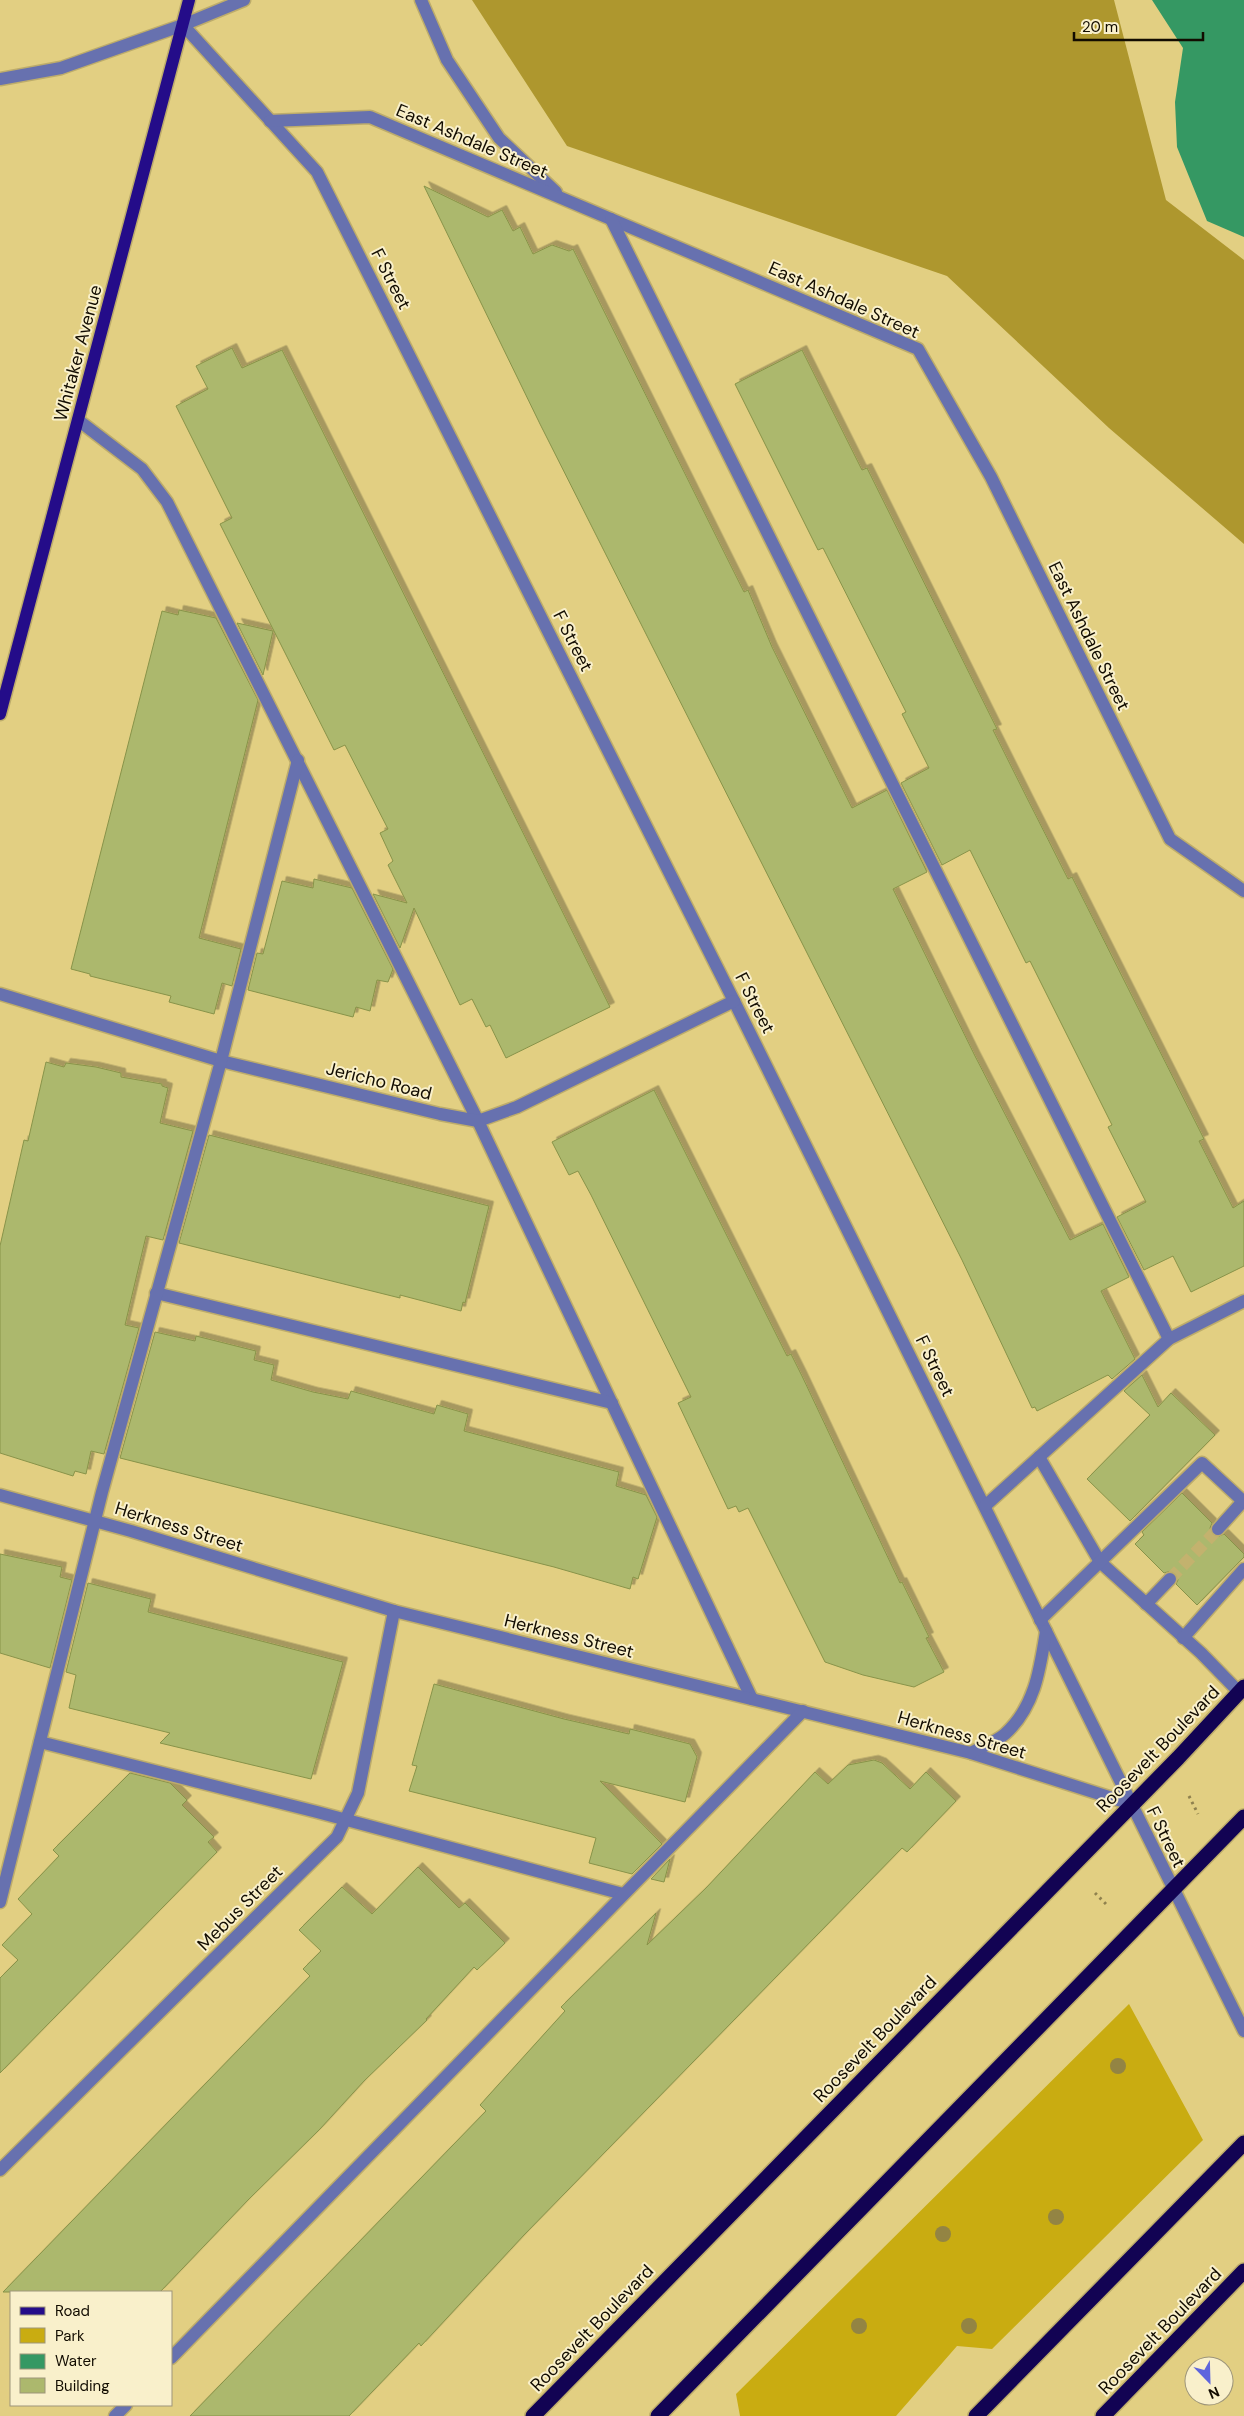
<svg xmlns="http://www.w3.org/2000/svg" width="1244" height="2416" viewBox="0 0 1244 2416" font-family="'DM Sans',sans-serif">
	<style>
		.green { fill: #c9ac11 }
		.forest { fill: #ae972e }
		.water { fill: #359863 }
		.building { fill: #acb86d; stroke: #889349; filter: url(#shadow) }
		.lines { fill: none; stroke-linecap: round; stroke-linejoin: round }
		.minor-tunnel { stroke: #c3b26e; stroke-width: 12; stroke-dasharray: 12 6; stroke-linecap: butt }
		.minor-casing { stroke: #bdac6b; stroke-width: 15 }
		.major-casing { stroke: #bdac6b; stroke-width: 15 }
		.highway-casing { stroke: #bdac6b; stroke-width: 18 }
		.path { stroke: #8f814e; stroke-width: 3; stroke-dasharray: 2.5 4; stroke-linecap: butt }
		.minor { stroke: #6771af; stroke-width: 12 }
		.major { stroke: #240c89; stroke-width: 12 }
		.highway { stroke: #120353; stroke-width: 15 }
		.tree { fill: #938443 }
		.labels { text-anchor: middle; stroke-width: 4; stroke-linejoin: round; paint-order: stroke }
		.street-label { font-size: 18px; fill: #120c00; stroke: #f9f0cb }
	</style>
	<defs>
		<filter id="shadow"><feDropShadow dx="4.5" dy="-4.5" stdDeviation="0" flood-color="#0004"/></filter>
	</defs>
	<rect width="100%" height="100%" fill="#e2cf82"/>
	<path class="green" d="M1129 2004 1203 2140 992 2349 957 2346 896 2416H740L736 2394Z"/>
	<path class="forest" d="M472 0H1114L1166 200 1244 260V544L1109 428 947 276 567 146Z"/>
	<path class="water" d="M1152 0H1244V237L1207 221 1177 147 1175 102 1183 48Z"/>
	<g class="building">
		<path d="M424 186 488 217 502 210 513 231 520 227 533 254 552 245 569 251 573 249 716 536 744 592 748 590 772 647 852 808 887 790 927 872 893 889 975 1056 1070 1240 1103 1224 1129 1277 1101 1291 1135 1359 1112 1379 1108 1375 1037 1411 1035 1407 1032 1408 962 1260 540 424Z"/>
		<path d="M232 348 242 368 282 350 610 1007 506 1058 490 1025 486 1027 472 999 460 1005 414 908 400 948 373 894 407 903 388 865 393 861 380 833 388 829 345 745 334 750 220 524 232 518 176 406 208 389 196 366Z"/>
		<path d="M802 350 862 470 867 468 997 729 993 730 1027 798 1068 879 1072 877 1204 1139 1199 1141 1233 1208 1244 1201V1266L1191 1292 1173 1256 1144 1270 1117 1217 1146 1202 1108 1127 1112 1125 1030 961 1026 963 970 850 942 865 901 783 929 768 902 714 906 712 823 548 818 550 735 384Z"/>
		<path d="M179 610 216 618 258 700 199 938 241 949 232 986 222 983 214 1014 169 1002 171 996 90 976V974L71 969 162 611 178 615Z"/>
		<path d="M237 623 273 631 263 675Z"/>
		<path d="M314 879 352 888 393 969 388 982 377 980 370 1011 356 1007 353 1017 248 990 257 953 263 954 282 881 313 888Z"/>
		<path d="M46 1062 64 1067 66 1063 96 1067 121 1073V1077L162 1084V1086L168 1088 160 1123 193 1131 163 1240 146 1236 125 1325 139 1328 104 1454 91 1451 86 1474 75 1471 73 1476 0 1453V1246L24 1140 28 1141Z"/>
		<path d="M654 1090 787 1356 791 1354 802 1376 900 1583 902 1582 929 1637 926 1638 944 1672 914 1687 863 1675 825 1662 748 1508 739 1512 736 1506 728 1509 678 1403 691 1397 591 1195 578 1171 569 1175 552 1142Z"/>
		<path d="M209 1135 489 1206 465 1303 463 1302 461 1311 400 1295V1298L179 1243Z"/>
		<path d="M155 1332 195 1341 196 1336 256 1351 254 1360 274 1365 271 1380 313 1392 348 1399 351 1391 434 1414 437 1405 468 1414 464 1431 619 1472 616 1486 646 1495 657 1517 638 1579 633 1577 630 1589 554 1567 120 1458Z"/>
		<path d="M1142 1375 1158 1407 1171 1393 1215 1435 1130 1521 1087 1479 1150 1415 1124 1391Z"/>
		<path d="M1182 1493 1212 1523 1210 1528 1212 1535 1217 1537 1224 1534 1244 1554V1557L1197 1605 1176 1584 1178 1580 1176 1574 1171 1571 1164 1573 1135 1544 1144 1535 1142 1532Z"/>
		<path d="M0 1554 62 1567 60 1577 72 1580 50 1668 0 1653Z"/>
		<path d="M88 1583 151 1599 148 1612 343 1662 311 1779 160 1743 170 1733 69 1708 76 1675 66 1672Z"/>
		<path d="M434 1684 564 1719 629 1734 630 1729 690 1744 697 1757 685 1802 600 1781 662 1844 632 1874 589 1863 596 1838 409 1791 417 1766 412 1765Z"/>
		<path d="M874 1760 882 1763 910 1789 926 1772 956 1801 907 1852 902 1848 524 2235 421 2346 419 2343 349 2416H190L486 2111 480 2105 565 2011 561 2007 656 1913 647 1945 706 1888 815 1772 828 1784 848 1765Z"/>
		<path d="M130 1773 170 1783 187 1800 182 1805 214 1837 208 1842 217 1852 0 2073V1978L18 1960 2 1945 32 1914 18 1899 59 1856 53 1850Z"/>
		<path d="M670 1859 664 1882 651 1879Z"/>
		<path d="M418 1867 459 1908 465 1903 505 1943 477 1970 474 1967 426 2019 427 2020 364 2081 320 2129 248 2200 160 2292H3L310 1976 303 1969 321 1951 299 1930 342 1887 372 1914Z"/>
	</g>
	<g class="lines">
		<path class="minor-tunnel" d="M1170 1579 1218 1529"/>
		<g class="minor-casing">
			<g id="minor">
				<path d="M421 0 447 60 499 138 556 192"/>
				<path d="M183 25 317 172 734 1001 1244 2031"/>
				<path d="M0 79 61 68 183 25 244 0"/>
				<path d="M270 121 370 117 918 349 991 477 1170 839 1244 891"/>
				<path d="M611 219 1169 1339"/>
				<path d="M78 420 142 469 167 502 478 1121 752 1699"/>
				<path d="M0 994 221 1061 440 1114 478 1121 517 1107 734 1001"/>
				<path d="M156 1293 612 1403"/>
				<path d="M1039 1457 1100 1562 1201 1653 1239 1692"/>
				<path d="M0 1495 131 1531 394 1611 971 1753 1131 1804"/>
				<path d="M985 1506 1169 1339 1244 1301"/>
				<path d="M1218 1529 1243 1501"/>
				<path d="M1146 1604 1170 1579"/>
				<path d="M1040 1620 1202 1463 1244 1502"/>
				<path d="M1183 1638 1244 1569"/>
				<path d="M40 1742 317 1812 623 1894"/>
				<path d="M971 1753C981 1747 996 1742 1005 1734 1035 1707 1040 1669 1046 1631"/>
				<path d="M0 1902 102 1492 221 1061 298 760"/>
				<path d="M0 2170 337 1837 358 1793 394 1611"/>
				<path d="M171 2358 803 1711"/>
				<path d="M115 2416 126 2405"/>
			</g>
		</g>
		<g class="major-casing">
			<path id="major" d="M0 714 189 0"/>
		</g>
		<g class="highway-casing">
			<g id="highway">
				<path d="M533 2416 1178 1758 1244 1687"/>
				<path d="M658 2416 1244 1817"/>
				<path d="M976 2416 1244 2143"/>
				<path d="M1103 2416 1244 2271"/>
			</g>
		</g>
		<g class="path">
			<path d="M1189 1796 1198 1814"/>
			<path d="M1095 1893 1108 1906"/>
		</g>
		<use href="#minor" class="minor"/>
		<use href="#major" class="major"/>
		<use href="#highway" class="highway"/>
	</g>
	<g class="tree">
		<circle cx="1118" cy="2066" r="8"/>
		<circle cx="1056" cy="2217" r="8"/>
		<circle cx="943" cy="2234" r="8"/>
		<circle cx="859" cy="2326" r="8"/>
		<circle cx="969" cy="2326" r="8"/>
	</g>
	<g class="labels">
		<g class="street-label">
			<text transform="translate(472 141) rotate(23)" y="6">East Ashdale Street</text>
			<text transform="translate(391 279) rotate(63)" y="6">F Street</text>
			<text transform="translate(844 300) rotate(24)" y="6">East Ashdale Street</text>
			<text transform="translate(78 353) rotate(-75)" y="6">Whitaker Avenue</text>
			<text transform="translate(1089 636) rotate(64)" y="6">East Ashdale Street</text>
			<text transform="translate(573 641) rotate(63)" y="6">F Street</text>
			<text transform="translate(755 1003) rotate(63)" y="6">F Street</text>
			<text transform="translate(379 1081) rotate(14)" y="6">Jericho Road</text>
			<text transform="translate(935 1366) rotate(64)" y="6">F Street</text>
			<text transform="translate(179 1527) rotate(17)" y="6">Herkness Street</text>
			<text transform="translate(569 1636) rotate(14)" y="6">Herkness Street</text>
			<text transform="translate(962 1735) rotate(16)" y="6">Herkness Street</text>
			<text transform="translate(1158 1749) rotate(-46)" y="6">Roosevelt Boulevard</text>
			<text transform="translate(1166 1837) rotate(64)" y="6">F Street</text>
			<text transform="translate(240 1908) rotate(-45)" y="6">Mebus Street</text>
			<text transform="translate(875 2039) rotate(-46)" y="6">Roosevelt Boulevard</text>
			<text transform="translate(592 2328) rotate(-46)" y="6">Roosevelt Boulevard</text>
			<text transform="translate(1160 2331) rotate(-46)" y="6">Roosevelt Boulevard</text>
		</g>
	</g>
	<rect x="10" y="2291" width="162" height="115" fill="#f9f0cb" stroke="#9d957a"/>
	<rect x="20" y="2307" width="25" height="8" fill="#240c89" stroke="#9d957a"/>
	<text x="55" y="2316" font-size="15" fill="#120c00">Road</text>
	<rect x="20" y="2328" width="25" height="15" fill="#c9ac11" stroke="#9d957a"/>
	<text x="55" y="2341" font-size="15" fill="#120c00">Park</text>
	<rect x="20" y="2354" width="25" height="15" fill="#359863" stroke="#9d957a"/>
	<text x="55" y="2366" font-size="15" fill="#120c00">Water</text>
	<rect x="20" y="2378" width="25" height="15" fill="#acb86d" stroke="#9d957a"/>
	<text x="55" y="2391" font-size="15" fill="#120c00">Building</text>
	<g transform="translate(1209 2381) rotate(157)"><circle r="24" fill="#f9f0cb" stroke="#9d957a"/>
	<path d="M0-4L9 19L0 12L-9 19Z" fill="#5e65dd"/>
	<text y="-8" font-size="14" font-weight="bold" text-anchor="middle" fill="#120c00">N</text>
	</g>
	<path d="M1074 32v8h129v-8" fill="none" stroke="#120c00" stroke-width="2.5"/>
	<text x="1082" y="32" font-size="15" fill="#120c00" stroke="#f9f0cb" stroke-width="4" paint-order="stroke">20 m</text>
</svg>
